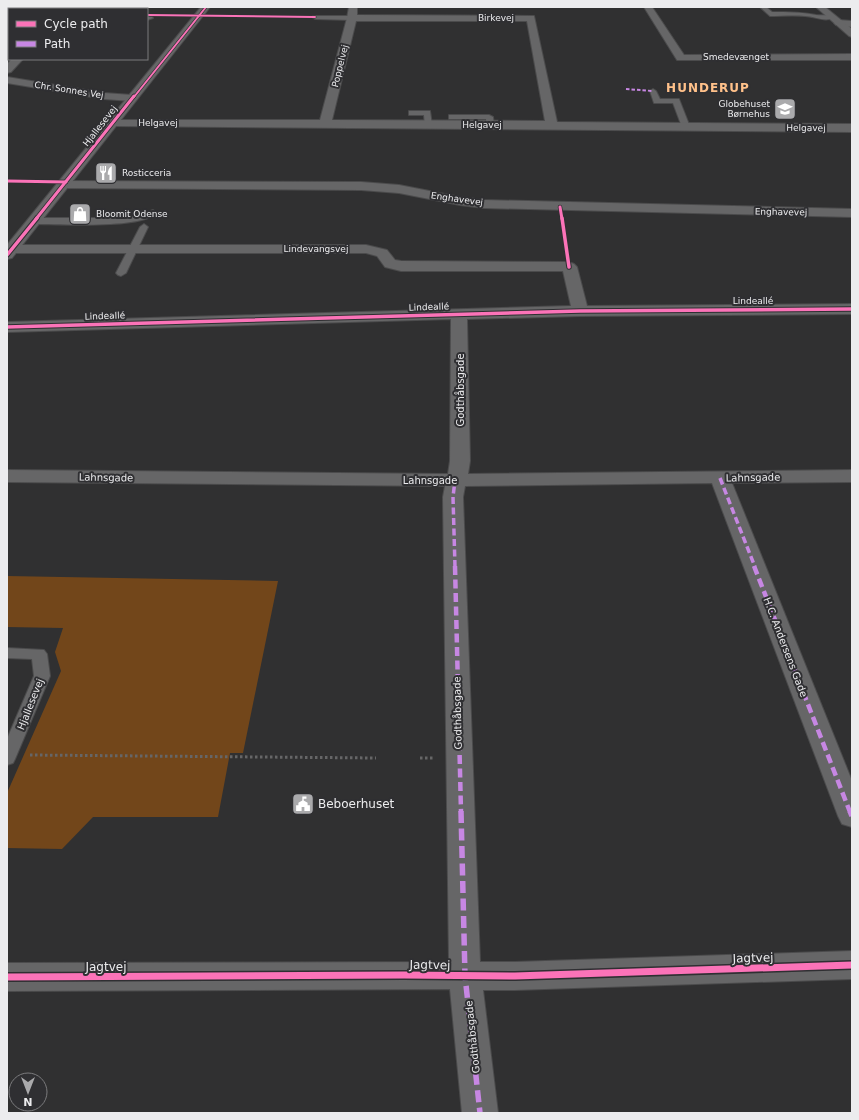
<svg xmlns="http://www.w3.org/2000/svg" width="859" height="1120" viewBox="0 0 859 1120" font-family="'DejaVu Sans',sans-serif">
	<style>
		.green { fill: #72461a }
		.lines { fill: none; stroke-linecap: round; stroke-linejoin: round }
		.service-casing { stroke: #4b4b4c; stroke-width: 2 }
		.minor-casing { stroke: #4b4b4c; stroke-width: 2 }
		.tertiary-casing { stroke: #4b4b4c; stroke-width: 2 }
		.path { stroke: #666667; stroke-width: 3; stroke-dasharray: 2.5 2.5; stroke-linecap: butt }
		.service { fill: #666667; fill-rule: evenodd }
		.minor { fill: #666667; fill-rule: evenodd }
		.tertiary { fill: #666667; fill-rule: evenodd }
		.quiet-far3 { stroke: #c787e3; stroke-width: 2; stroke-dasharray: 3.5 2; stroke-linecap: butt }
		.quiet-far2 { stroke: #c787e3; stroke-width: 3.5; stroke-dasharray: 7 3.5; stroke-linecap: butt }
		.quiet-far1 { stroke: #c787e3; stroke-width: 4.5; stroke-dasharray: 9 4.5; stroke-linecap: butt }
		.quiet { stroke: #c787e3; stroke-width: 5.5; stroke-dasharray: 12 5.5; stroke-linecap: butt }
		.cycleway-far3-casing { stroke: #2f2f32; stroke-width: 3 }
		.cycleway-far2-casing { stroke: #2f2f32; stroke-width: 4.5 }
		.cycleway-far1-casing { stroke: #2f2f32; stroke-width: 5.5 }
		.cycleway-casing { stroke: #2f2f32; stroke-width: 10 }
		.cycleway-far3 { stroke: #fb73b8; stroke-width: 2 }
		.cycleway-far2 { stroke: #fb73b8; stroke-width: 3 }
		.cycleway-far1 { stroke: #fb73b8; stroke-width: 3.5 }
		.cycleway { stroke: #fb73b8; stroke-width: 7 }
		.labels { text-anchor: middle; stroke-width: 4; stroke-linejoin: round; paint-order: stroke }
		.far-street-label { font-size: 9px; fill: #ececee; stroke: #2f2f32 }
		.far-poi-label { font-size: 9px; fill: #ececee; stroke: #2f2f32; text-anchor: start }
		.street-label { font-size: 10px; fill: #ececee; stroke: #2f2f32 }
		.far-district-label { font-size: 12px; font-weight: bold; letter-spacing: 1px; fill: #ffc18a; stroke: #2f2f32 }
		.near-poi-label { font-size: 12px; fill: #ececee; stroke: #2f2f32; text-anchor: start }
		.near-street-label { font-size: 12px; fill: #ececee; stroke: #2f2f32 }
	</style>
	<rect width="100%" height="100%" fill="#303031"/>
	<path class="green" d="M7 576 278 581 243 753H230L218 817H93L62 849 7 848V793L61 671 55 652 63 628 7 627Z"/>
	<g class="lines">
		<g class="service-casing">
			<g id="service">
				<path d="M760 7H766L772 12C787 12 801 12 816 15 823 16 830 14 835 17 826 23 814 16 805 16 793 15 781 16 770 16Z"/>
				<path d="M147 16 152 17 153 18 147 20Z"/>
				<path d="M313 16H352L355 18 352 20 315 19 312 17Z"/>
				<path d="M653 89 656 91 660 99H679L690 127 689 129H686L682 127 673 103H654L650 91Z"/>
				<path d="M409 111H430L432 125 428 127H425L424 115H409Z"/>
				<path d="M449 115H489L493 117 494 125 490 127H487L486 119H449Z"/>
				<path d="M153 210 157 213C142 229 58 224 34 224L30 221 34 218H114L141 215Z"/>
				<path d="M144 224 148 227 126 273 121 276 118 275 116 273 140 227Z"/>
				<path d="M7 648 44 650 47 654 50 676 15 759 13 763 7 765V739L34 676 32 659 7 658Z"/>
			</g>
		</g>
		<g class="minor-casing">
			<g id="minor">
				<path d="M48 7H64L63 9H47Z"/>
				<path d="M349 7H357V15L534 16 557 122 852 124V132L112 126 108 125 106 123 108 121 112 120H320L347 18ZM356 21H527L545 121 332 120Z"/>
				<path d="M644 7H652L684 55 852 54V60H677Z"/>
				<rect x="7" y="16" width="2" height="6"/>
				<path d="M839 20 852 21V27L836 25 834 23 836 21Z"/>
				<path d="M12 59H23L11 72 7 73V64Z"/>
				<path d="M7 77 104 93 132 95 138 98 132 101 104 99 7 83Z"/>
				<path d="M63 181 361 182 399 185 460 197 484 200 852 209V217L484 208 460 205 399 193 361 190 58 188 56 185 58 182Z"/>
				<path d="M12 245H366L387 250 395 260 401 261 569 262 574 264 577 267 587 306 852 304V314L580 316 467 319 470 461 468 474 852 470V482L732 483 852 781V827L842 824 838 816 712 483 465 486 463 497 480 962H515L852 951V979L515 990H483L498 1113H462L450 989 7 991V963L449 962 443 497 445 486 7 482V470L448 474 450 461 451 319 7 332V322L571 306 563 271H401L385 267 377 256 366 253H12L7 252V246Z"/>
			</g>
		</g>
		<g class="tertiary-casing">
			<g id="tertiary">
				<path d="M201 7H210L12 258 7 259V245Z"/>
				<path d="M816 7H825L852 29V37L849 36Z"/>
			</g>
		</g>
		<g class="path">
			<path d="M30 755 376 758"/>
			<path d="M420 758H434"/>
		</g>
		<use href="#service" class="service"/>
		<use href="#minor" class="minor"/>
		<use href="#tertiary" class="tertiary"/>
		<path class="quiet-far3" d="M626 89 653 91"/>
		<g class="quiet-far2">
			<path d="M720 478 755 567"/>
			<path d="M455 567 453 497 455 480"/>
		</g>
		<g class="quiet-far1">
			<path d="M455 566 461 812"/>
			<path d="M754 566 850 812"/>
		</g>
		<g class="quiet">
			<path d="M461 811 465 976 480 1113"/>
			<path d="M850 811 852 816"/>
		</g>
		<g class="cycleway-far3-casing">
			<g id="cycleway-far3">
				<path d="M147 15 315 17"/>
				<path d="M134 97 206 7"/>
			</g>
		</g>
		<g class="cycleway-far2-casing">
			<g id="cycleway-far2">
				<path d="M7 181 66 182"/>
				<path d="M560 207 562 219"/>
				<path d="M36 219 134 96"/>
			</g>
		</g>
		<g class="cycleway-far1-casing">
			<g id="cycleway-far1">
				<path d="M562 218 569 267"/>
				<path d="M7 255 37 218"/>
				<path d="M7 327 580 311 852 309"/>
			</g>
		</g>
		<g class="cycleway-casing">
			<path id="cycleway" d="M7 977 404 975 515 976 852 965"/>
		</g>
		<use href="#cycleway-far3" class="cycleway-far3"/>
		<use href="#cycleway-far2" class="cycleway-far2"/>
		<use href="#cycleway-far1" class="cycleway-far1"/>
		<use href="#cycleway" class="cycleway"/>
	</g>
	<defs>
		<g id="school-square" transform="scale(1.15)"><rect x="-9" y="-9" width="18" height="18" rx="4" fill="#aaaaac" stroke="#2f2f32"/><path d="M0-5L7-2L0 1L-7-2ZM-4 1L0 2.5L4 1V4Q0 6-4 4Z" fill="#fff"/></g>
		<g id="restaurant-square" transform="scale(1.15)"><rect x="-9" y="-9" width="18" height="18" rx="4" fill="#aaaaac" stroke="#2f2f32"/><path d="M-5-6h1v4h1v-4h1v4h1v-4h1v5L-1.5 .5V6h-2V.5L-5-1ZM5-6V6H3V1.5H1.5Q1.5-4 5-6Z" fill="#fff"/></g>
		<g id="shop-square" transform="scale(1.15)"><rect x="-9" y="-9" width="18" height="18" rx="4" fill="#aaaaac" stroke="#2f2f32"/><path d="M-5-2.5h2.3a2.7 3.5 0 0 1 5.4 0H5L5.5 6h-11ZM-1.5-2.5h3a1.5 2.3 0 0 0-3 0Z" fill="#fff"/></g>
		<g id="civic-square" transform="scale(1.15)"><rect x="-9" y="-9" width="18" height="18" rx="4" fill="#aaaaac" stroke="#2f2f32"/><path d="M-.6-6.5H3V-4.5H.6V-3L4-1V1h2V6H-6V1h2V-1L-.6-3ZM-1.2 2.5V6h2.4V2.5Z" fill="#fff"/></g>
	</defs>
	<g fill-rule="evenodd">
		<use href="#school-square" x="785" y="109"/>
		<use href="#restaurant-square" x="106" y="173"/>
		<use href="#shop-square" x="80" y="214"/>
		<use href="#civic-square" x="303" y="804"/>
	</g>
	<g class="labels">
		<g class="far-street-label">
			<text x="496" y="21">Birkevej</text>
			<text x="736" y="60">Smedevænget</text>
			<text transform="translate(340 66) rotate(-76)" y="3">Poppelvej</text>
			<text transform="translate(69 90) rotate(9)" y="3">Chr. Sonnes Vej</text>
			<text x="158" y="126">Helgavej</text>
			<text x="482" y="128">Helgavej</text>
			<text transform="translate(100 126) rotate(-52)" y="3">Hjallesevej</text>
			<text transform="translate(806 128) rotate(1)" y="3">Helgavej</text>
			<text transform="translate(457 199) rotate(8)" y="3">Enghavevej</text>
			<text transform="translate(781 212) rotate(1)" y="3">Enghavevej</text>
			<text x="316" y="252">Lindevangsvej</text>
			<text x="753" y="304">Lindeallé</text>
			<text transform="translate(429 307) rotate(-2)" y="3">Lindeallé</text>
			<text transform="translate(105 316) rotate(-2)" y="3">Lindeallé</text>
		</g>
		<g class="far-poi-label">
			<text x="770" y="107" text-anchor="end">Globehuset<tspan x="770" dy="10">Børnehus</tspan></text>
			<text x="122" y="176">Rosticceria</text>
			<text x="96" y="217">Bloomit Odense</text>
		</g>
		<g class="street-label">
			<text transform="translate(460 390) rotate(-90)" y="4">Godthåbsgade</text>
			<text transform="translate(106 477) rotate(1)" y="4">Lahnsgade</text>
			<text transform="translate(753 477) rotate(-1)" y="4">Lahnsgade</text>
			<text x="430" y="484">Lahnsgade</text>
			<text transform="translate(786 647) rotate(69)" y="4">H.C. Andersens Gade</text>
			<text transform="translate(30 704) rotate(-68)" y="4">Hjallesevej</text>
			<text transform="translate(457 713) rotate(-91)" y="4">Godthåbsgade</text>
			<text transform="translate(472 1037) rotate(-96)" y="4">Godthåbsgade</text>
		</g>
		<g class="far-district-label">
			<text x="708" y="92">HUNDERUP</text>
		</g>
		<g class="near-poi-label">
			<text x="318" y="808">Beboerhuset</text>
		</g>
		<g class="near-street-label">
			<text transform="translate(753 958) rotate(-2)" y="4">Jagtvej</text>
			<text transform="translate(430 965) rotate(1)" y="4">Jagtvej</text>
			<text x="106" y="971">Jagtvej</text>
		</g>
	</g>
	<rect width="859" height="1120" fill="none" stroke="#ececee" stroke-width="16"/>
	<rect x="8" y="8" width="140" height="52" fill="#2f2f32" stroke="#7b7b7d"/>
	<rect x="16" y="21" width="20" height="6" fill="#fb73b8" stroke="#7b7b7d"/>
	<text x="44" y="28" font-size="12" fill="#ececee">Cycle path</text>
	<rect x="16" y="41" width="20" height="6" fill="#c787e3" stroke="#7b7b7d"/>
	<text x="44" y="48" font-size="12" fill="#ececee">Path</text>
	<g transform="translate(28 1092) rotate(180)"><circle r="19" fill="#2f2f32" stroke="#7b7b7d"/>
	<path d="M0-3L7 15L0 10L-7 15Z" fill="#aaaaac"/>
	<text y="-6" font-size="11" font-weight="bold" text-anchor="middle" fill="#ececee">N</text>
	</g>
</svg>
